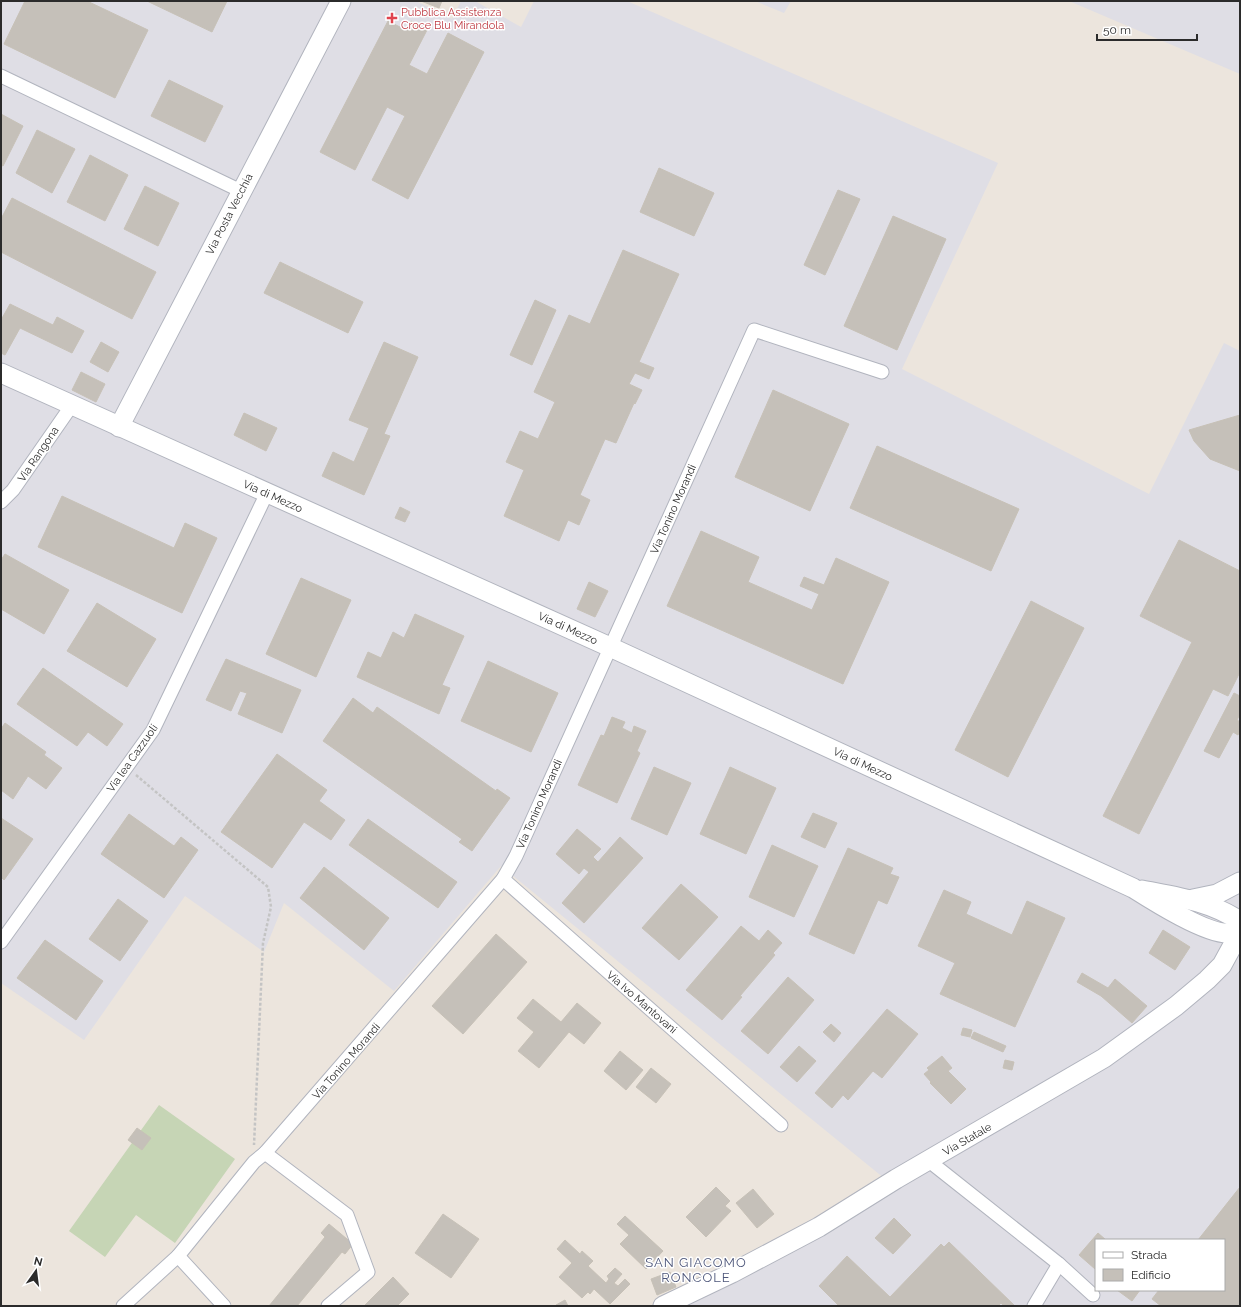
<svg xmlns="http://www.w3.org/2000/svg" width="1241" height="1307" viewBox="0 0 1241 1307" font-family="Raleway,sans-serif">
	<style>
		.industrial { fill: #dfdee5; fill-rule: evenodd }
		.cemetery { fill: #c6d5b5 }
		.building { fill: #c5c0b9; stroke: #c7c1b7 }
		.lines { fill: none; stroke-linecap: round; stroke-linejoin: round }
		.street-casing { stroke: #b1b4be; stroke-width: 15 }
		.secondary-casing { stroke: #b1b4be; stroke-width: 21 }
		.path { stroke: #c4c4c4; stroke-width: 2.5; stroke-dasharray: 3 2; stroke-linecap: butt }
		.street { stroke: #fff; stroke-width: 13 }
		.secondary { stroke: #fff; stroke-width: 19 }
		.health-dot { fill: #e0444e; stroke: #fff; stroke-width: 1.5 }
		.labels { text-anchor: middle; stroke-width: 3; stroke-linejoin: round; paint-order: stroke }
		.health-label { font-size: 11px; fill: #be3a42; stroke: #fff; text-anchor: start }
		.street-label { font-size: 11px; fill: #2b2b2b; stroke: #fff }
		.quarter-label { font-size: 13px; letter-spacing: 1px; fill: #4d567a; stroke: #fff }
	</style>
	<rect width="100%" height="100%" fill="#ece5dd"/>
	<g class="industrial">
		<path d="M1 1H416L452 19 461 1H475L521 27 534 1H627L998 163 902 369 1149 494 1224 343 1240 351V1306H664L890 1183 501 866 394 991 284 903 264 952 185 896 84 1040 1 983ZM1096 1240H1224V1290H1096Z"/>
		<path d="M755 1H791L784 13Z"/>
		<path d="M1069 1H1240V74Z"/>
	</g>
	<path class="cemetery" d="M159 1105 235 1159 175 1243 136 1215 105 1257 69 1231Z"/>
	<g class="building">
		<path d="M25 1H87L148 30 115 98 4 44Z"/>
		<path d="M147 1H227L212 32Z"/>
		<path d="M421 1H442L439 8Z"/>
		<path d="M388 21 406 30 411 21 427 30 409 65 427 74 448 33 484 52 408 199 372 180 405 116 387 107 355 170 320 152Z"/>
		<path d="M169 80 223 106 205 142 151 116Z"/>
		<path d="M1 114 23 126 3 166 1 165Z"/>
		<path d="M37 130 75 149 52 193 16 173Z"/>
		<path d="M90 155 128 175 105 221 67 202Z"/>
		<path d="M659 168 714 193 694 236 640 212Z"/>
		<path d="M145 186 179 203 158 246 124 229Z"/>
		<path d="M838 190 860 199 825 275 804 265Z"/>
		<path d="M12 198 156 272 132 319 1 252V219Z"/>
		<path d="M893 216 946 239 897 350 844 326Z"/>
		<path d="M623 250 679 274 639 362 654 368 649 379 635 373 629 384 642 390 635 404 634 403 616 443 605 439 580 495 590 500 579 525 568 520 559 541 504 516 524 470 506 462 520 431 538 439 555 402 534 392 569 315 590 324Z"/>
		<path d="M280 262 363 302 348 333 264 293Z"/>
		<path d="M535 300 556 310 532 365 510 355Z"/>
		<path d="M10 304 53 325 57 317 84 331 72 353 20 328 5 355 1 353V320Z"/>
		<path d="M101 342 119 352 108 372 90 362Z"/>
		<path d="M384 342 418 357 384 434 390 436 364 495 322 476 333 452 354 462 369 428 349 420Z"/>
		<path d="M81 372 105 384 96 402 72 390Z"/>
		<path d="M773 390 849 424 810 511 735 477Z"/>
		<path d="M244 413 277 428 266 451 234 435Z"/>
		<path d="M1240 415V471L1210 459 1194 441 1189 430Z"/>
		<path d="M877 446 1019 509 991 571 850 508Z"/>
		<path d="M62 496 174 548 185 523 217 538 182 613 38 547Z"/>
		<path d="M400 507 410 512 405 522 395 518Z"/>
		<path d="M701 531 759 557 748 582 812 610 819 594 800 586 804 577 824 585 836 558 889 582 843 684 667 606Z"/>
		<path d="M1179 540 1240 571V672L1228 696 1213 689 1139 834 1103 816 1192 642 1140 616Z"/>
		<path d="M5 554 69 590 44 634 1 609V560Z"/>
		<path d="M301 578 351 600 316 677 266 654Z"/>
		<path d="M589 582 608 591 595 617 577 609Z"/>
		<path d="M1031 601 1084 628 1008 777 955 750Z"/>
		<path d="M97 603 156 639 127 687 67 651Z"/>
		<path d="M415 614 464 636 442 685 450 688 439 714 357 677 368 652 381 658 393 632 404 638Z"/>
		<path d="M226 659 301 690 282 733 238 714 247 693 240 691 231 711 206 700Z"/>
		<path d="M488 661 558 693 531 752 461 721Z"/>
		<path d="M43 668 123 724 107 746 88 732 77 746 17 704Z"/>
		<path d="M1234 693 1240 696V714L1237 720 1240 722V730L1238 735 1233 732 1219 758 1204 751Z"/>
		<path d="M353 698 373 713 377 707 496 791 497 789 510 798 472 851 459 842 462 839 323 741Z"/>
		<path d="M612 717 625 722 622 728 632 733 634 726 646 731 637 751 640 753 617 803 578 785 601 735 604 736Z"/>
		<path d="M5 723 46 752 44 755 62 768 46 789 28 776 13 799 1 790V729Z"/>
		<path d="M277 754 327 790 319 801 345 820 331 840 304 822 272 868 221 832Z"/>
		<path d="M654 767 691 783 667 835 631 819Z"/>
		<path d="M730 767 776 788 746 854 700 834Z"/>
		<path d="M813 813 837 823 825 848 801 837Z"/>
		<path d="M129 814 174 846 181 837 198 850 164 898 101 854Z"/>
		<path d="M1 818 33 839 4 880 1 877Z"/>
		<path d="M368 819 457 882 438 908 349 845Z"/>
		<path d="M577 829 601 849 593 857 598 862 620 837 643 858 584 923 562 903 589 872 584 868 579 874 556 854Z"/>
		<path d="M772 845 818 866 794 917 749 897Z"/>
		<path d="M848 848 893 868 890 874 899 877 887 904 878 900 854 954 809 934Z"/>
		<path d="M324 867 389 918 364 950 300 898Z"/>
		<path d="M681 884 718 917 679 960 642 928Z"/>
		<path d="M944 890 971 902 966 914 1012 935 1027 901 1065 918 1015 1027 940 994 955 963 918 946Z"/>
		<path d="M118 899 148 921 120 961 89 939Z"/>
		<path d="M741 926 759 941 768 930 782 943 773 953 775 955 740 996 742 997 722 1020 686 990Z"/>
		<path d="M1163 930 1190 947 1175 970 1149 953Z"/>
		<path d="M496 934 527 962 463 1034 432 1006Z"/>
		<path d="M45 940 103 981 76 1020 17 978Z"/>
		<path d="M1082 973 1108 988 1115 979 1147 1006 1132 1023 1101 996 1077 982Z"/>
		<path d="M788 977 814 1000 768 1054 741 1031Z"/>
		<path d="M533 999 561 1022 577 1003 601 1023 584 1044 569 1032 539 1068 518 1051 534 1032 517 1018Z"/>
		<path d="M887 1009 918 1034 882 1078 873 1071 848 1100 843 1095 832 1108 815 1093Z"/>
		<path d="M831 1024 841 1033 834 1042 823 1032Z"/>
		<path d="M963 1028 972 1030 970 1037 961 1035Z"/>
		<path d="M974 1032 1006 1046 1003 1052 971 1038Z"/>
		<path d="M799 1046 816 1061 797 1082 780 1067Z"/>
		<path d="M620 1051 643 1070 626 1090 604 1071Z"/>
		<path d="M942 1056 952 1068 948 1071 966 1089 951 1104 930 1083 931 1082 924 1074 929 1070 927 1068Z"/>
		<path d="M1005 1060 1014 1062 1012 1070 1003 1068Z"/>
		<path d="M651 1068 671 1084 656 1103 636 1087Z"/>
		<path d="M137 1128 151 1138 142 1150 128 1140Z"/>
		<path d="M716 1187 730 1201 725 1206 731 1211 706 1237 686 1217Z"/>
		<path d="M1240 1187V1306H1161L1152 1299 1159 1290H1224V1240H1198Z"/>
		<path d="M753 1189 774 1214 757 1228 736 1203Z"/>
		<path d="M443 1214 479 1239 451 1278 415 1253Z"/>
		<path d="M625 1216 663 1251 646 1269 620 1244 629 1235 617 1224Z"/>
		<path d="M894 1218 911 1235 893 1254 875 1238Z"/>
		<path d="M329 1224 353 1244 345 1254 342 1252 297 1306H269L325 1237 321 1233Z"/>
		<path d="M1098 1233 1106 1240H1096L1095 1269 1079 1255Z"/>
		<path d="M565 1240 580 1254 582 1251 593 1261 588 1266 606 1283 609 1279 607 1276 615 1268 622 1274 614 1283 618 1286 625 1279 630 1284 610 1304 594 1289 590 1294 588 1292 582 1298 559 1277 572 1263 557 1249Z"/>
		<path d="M949 1242 1015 1306H1004L1001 1303 998 1306H839L819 1286 847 1256 890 1297 941 1244 944 1247Z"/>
		<path d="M670 1272 676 1287 657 1295 651 1279Z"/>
		<path d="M393 1277 409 1294 397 1306H364Z"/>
		<path d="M1117 1290H1140L1132 1301Z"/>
		<path d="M565 1300 568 1306H556V1305Z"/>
	</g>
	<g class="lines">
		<g class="street-casing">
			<g id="street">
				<path d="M1 76 241 191"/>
				<path d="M1 502 13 490 72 405"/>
				<path d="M503 879 781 1125"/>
				<path d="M1 942 153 730 267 493"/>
				<path d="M265 1153 347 1215 368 1272 328 1306"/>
				<path d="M929 1161 1059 1264 1093 1295"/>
				<path d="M178 1256 224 1306"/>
				<path d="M123 1306 178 1256 254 1162 265 1153 503 879 516 856 754 330 882 372"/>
				<path d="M1034 1306 1059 1264"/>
			</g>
		</g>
		<g class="secondary-casing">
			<g id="secondary">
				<path d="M1 373 610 647 1133 888C1152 900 1207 935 1229 933 1233 932 1237 929 1240 927"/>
				<path d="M119 427 341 1"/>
				<path d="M1142 890C1178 897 1209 901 1240 921"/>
				<path d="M1193 899 1217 894 1240 882"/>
				<path d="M663 1306 732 1273 819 1227 896 1179 1104 1058 1176 1006 1207 980 1222 965 1240 932"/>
			</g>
		</g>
		<path class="path" d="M136 775 268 887 271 907 263 943 254 1145"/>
		<use href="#street" class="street"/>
		<use href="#secondary" class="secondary"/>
	</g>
	<path class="health-dot" d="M390 12h4v4h4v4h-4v4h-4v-4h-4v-4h4z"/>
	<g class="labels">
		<g class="health-label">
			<text x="401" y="16">Pubblica Assistenza<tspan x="401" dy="13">Croce Blu Mirandola</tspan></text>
		</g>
		<g class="street-label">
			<text transform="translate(229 214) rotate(-63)" y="4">Via Posta Vecchia</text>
			<text transform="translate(38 454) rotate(-56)" y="4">Via Rangona</text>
			<text transform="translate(273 496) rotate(24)" y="4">Via di Mezzo</text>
			<text transform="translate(673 509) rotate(-66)" y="4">Via Tonino Morandi</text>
			<text transform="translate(568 628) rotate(24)" y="4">Via di Mezzo</text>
			<text transform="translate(132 758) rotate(-55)" y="4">Via lea Cazzuoli</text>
			<text transform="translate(863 764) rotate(25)" y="4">Via di Mezzo</text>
			<text transform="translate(539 804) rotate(-66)" y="4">Via Tonino Morandi</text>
			<text transform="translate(642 1002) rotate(41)" y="4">Via Ivo Mantovani</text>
			<text transform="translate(346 1061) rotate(-49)" y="4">Via Tonino Morandi</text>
			<text transform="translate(967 1139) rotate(-30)" y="4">Via Statale</text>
		</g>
		<g class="quarter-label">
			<text x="696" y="1267">SAN GIACOMO<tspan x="696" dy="15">RONCOLE</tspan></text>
		</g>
	</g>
	<rect width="1241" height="1307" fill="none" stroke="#2b2b2b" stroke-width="4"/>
	<rect x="1095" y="1239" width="130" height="52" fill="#ffffff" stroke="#aaaaaa"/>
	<rect x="1103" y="1252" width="20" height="6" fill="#ffffff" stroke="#aaaaaa"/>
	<text x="1131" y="1259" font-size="12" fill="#2b2b2b">Strada</text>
	<rect x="1103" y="1269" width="20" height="12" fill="#c5c0b9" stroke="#aaaaaa"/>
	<text x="1131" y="1279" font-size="12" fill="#2b2b2b">Edificio</text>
	<g transform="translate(36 1271) rotate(14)" stroke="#ffffff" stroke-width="3" paint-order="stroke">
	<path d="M0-3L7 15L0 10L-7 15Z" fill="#2b2b2b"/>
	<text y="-6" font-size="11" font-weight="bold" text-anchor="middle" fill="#2b2b2b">N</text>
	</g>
	<path d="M1097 34v6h100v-6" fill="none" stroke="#2b2b2b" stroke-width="2"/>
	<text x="1103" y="34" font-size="12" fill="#2b2b2b" stroke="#ffffff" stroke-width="3" paint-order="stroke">50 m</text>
</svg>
